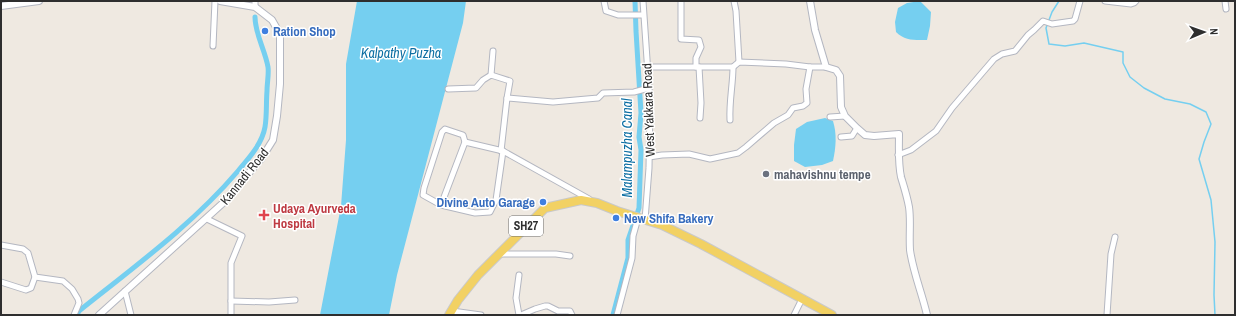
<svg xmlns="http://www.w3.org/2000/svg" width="1236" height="316" viewBox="0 0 1236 316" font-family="'Archivo Narrow',sans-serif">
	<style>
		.water { fill: #75cff0 }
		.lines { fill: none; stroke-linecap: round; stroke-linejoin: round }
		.stream { stroke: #75cff0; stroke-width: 1.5 }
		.canal { stroke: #75cff0; stroke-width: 5 }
		.minor-casing { stroke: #b4b7c1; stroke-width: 7 }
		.tertiary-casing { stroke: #b4b7c1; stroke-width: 8 }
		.primary-casing { stroke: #c9c9c9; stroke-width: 10 }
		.minor { stroke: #fff; stroke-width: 5 }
		.tertiary { stroke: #fff; stroke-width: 6 }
		.primary { stroke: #f2d163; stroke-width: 8 }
		.shop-dot { fill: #3f7fe0; stroke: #fff; stroke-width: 1.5 }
		.worship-dot { fill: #6b7280; stroke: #fff; stroke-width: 1.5 }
		.health-dot { fill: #e0444e; stroke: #fff; stroke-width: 1.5 }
		.labels { text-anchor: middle; stroke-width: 3; stroke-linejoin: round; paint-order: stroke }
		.shield { fill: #fff; stroke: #6d6d6d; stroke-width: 1 }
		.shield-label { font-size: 12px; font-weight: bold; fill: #2e2e2e }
		.shop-label { font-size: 13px; font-weight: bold; fill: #366cbe; stroke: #fff; text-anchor: start }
		.street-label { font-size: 13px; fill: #2e2e2e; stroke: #fff }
		.worship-label { font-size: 13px; font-weight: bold; fill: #5b616d; stroke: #fff; text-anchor: start }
		.health-label { font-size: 13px; font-weight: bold; fill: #be3a42; stroke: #fff; text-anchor: start }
		.water-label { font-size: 14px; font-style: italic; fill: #0d6fa3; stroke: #fff }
	</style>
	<rect width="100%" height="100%" fill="#efe9e1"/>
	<g class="water">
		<path d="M357 1H466L463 23 397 275 389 315H320L341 206 346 140V64Z"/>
		<path d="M920 1 931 12 930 26 927 40C914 40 905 41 896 32L895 22 898 8 907 3Z"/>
		<path d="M825 118 833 121C837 134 836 147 833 161L822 165 805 167 794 161V145L796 129 807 122Z"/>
	</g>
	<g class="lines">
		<path class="stream" d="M1059 1 1052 12 1046 28 1049 44 1065 46 1084 43 1123 52V63L1130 77 1144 88 1165 99 1190 104 1206 112 1211 124 1204 142 1199 159 1211 200 1215 242 1214 295 1215 315"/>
		<g class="canal">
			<path d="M77 315 79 311C134 267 192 225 238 171 249 158 262 144 265 127 267 115 266 103 267 91 267 83 269 74 268 67 265 50 255 34 255 17"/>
			<path d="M613 315 628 258V240L639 208 641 150 639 137 641 113 636 31 635 1"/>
		</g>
		<g class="minor-casing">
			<g id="minor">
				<path d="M604 1 606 11 618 15H643"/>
				<path d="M643 1 650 103 649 168 645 220"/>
				<path d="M681 1V39L699 40 701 47 696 58V67"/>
				<path d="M734 1 736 11 739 62"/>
				<path d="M1105 1 1131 4 1134 3 1136 1"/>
				<path d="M1225 1 1226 9"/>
				<path d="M255 7V1"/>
				<path d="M213 46 215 1"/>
				<path d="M647 67H733L739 62 786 64 810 67H826"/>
				<path d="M699 67 701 103 700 118"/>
				<path d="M491 75 493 51"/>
				<path d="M448 89 476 88 483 80 491 75 510 81 507 98"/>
				<path d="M830 117 845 116"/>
				<path d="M730 120C729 102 733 84 733 67"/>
				<path d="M841 137 852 136 857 128"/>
				<path d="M465 142 463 135 445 129 442 132 424 188 423 195 441 205 475 213 490 212 496 200 503 151"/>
				<path d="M501 151 507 98 553 102 598 98 603 93 634 92 649 88"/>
				<path d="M898 155 911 150 936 131 952 108 994 59 1002 54 1015 51 1028 35 1034 30 1043 21 1052 24 1073 21 1075 19 1080 1"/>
				<path d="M649 157 662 155 689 154 710 159 738 153 746 147 774 123 788 115 793 108 803 106 807 103 806 89 810 67"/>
				<path d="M441 205 465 142 503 151 589 199"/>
				<path d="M207 219 242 236 231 263V315"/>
				<path d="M1 245 23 249 28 253 35 277 63 281 72 289 78 299 79 303 74 315"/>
				<path d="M499 254H556L570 256"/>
				<path d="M1 282 26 290 31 288 35 277"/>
				<path d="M125 291 131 315"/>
				<path d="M231 301 269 302 295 300"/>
				<path d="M452 311 481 315"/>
				<path d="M519 315 516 298 519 275"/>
				<path d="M521 315 535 309 545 306H548L558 311H570L572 315"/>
				<path d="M617 315 632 258 633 236 638 218"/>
				<path d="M794 315 802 299"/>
				<path d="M1107 315 1111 254 1115 237"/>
			</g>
		</g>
		<g class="tertiary-casing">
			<g id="tertiary">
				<path d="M810 1 815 30 826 67 836 70 840 76 841 107 845 116 857 128 865 135 874 136 899 134C899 148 898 163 901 177 904 187 907 196 909 207 911 220 909 235 910 250 913 272 922 293 927 315"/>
				<path d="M1 6 39 1"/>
				<path d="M99 315 223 203 261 159 273 140 277 116 280 84V34L272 20 255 7 220 1"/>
			</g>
		</g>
		<g class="primary-casing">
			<path id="primary" d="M449 315 458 300 478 275 545 208 581 200 597 203 617 211 662 225 701 244 832 315"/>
		</g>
		<use href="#minor" class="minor"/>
		<use href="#tertiary" class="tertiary"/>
		<use href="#primary" class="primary"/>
	</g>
	<g class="shop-dot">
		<circle cx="265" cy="31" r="4"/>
		<circle cx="543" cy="202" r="4"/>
		<circle cx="616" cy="218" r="4"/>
	</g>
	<circle class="worship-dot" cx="766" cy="174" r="4"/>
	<path class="health-dot" d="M262 209h4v4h4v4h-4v4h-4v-4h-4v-4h4z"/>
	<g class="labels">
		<rect class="shield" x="509" y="216" width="34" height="20" rx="3"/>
		<g class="shield-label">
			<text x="526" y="230">SH27</text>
		</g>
		<g class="shop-label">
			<text x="273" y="36">Ration Shop</text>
			<text x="535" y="207" text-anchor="end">Divine Auto Garage</text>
			<text x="624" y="223">New Shifa Bakery</text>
		</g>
		<g class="street-label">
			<text transform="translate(648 110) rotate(-92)" y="5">West Yakkara Road</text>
			<text transform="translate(244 176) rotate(-51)" y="5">Kannadi Road</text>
		</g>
		<g class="worship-label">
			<text x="774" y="179">mahavishnu tempe</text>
		</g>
		<g class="health-label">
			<text x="273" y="213">Udaya Ayurveda<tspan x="273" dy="15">Hospital</tspan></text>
		</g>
		<g class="water-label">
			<text x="401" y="58">Kalpathy Puzha</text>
			<text transform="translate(627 148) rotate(-90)" y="5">Malampuzha Canal</text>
		</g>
	</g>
	<rect width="1236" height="316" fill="none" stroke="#2e2e2e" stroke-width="4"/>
	<g transform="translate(1204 32) rotate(88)" stroke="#ffffff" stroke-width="3" paint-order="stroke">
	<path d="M0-3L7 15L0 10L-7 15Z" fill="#2e2e2e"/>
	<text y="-6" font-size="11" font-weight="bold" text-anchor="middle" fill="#2e2e2e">N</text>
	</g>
</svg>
